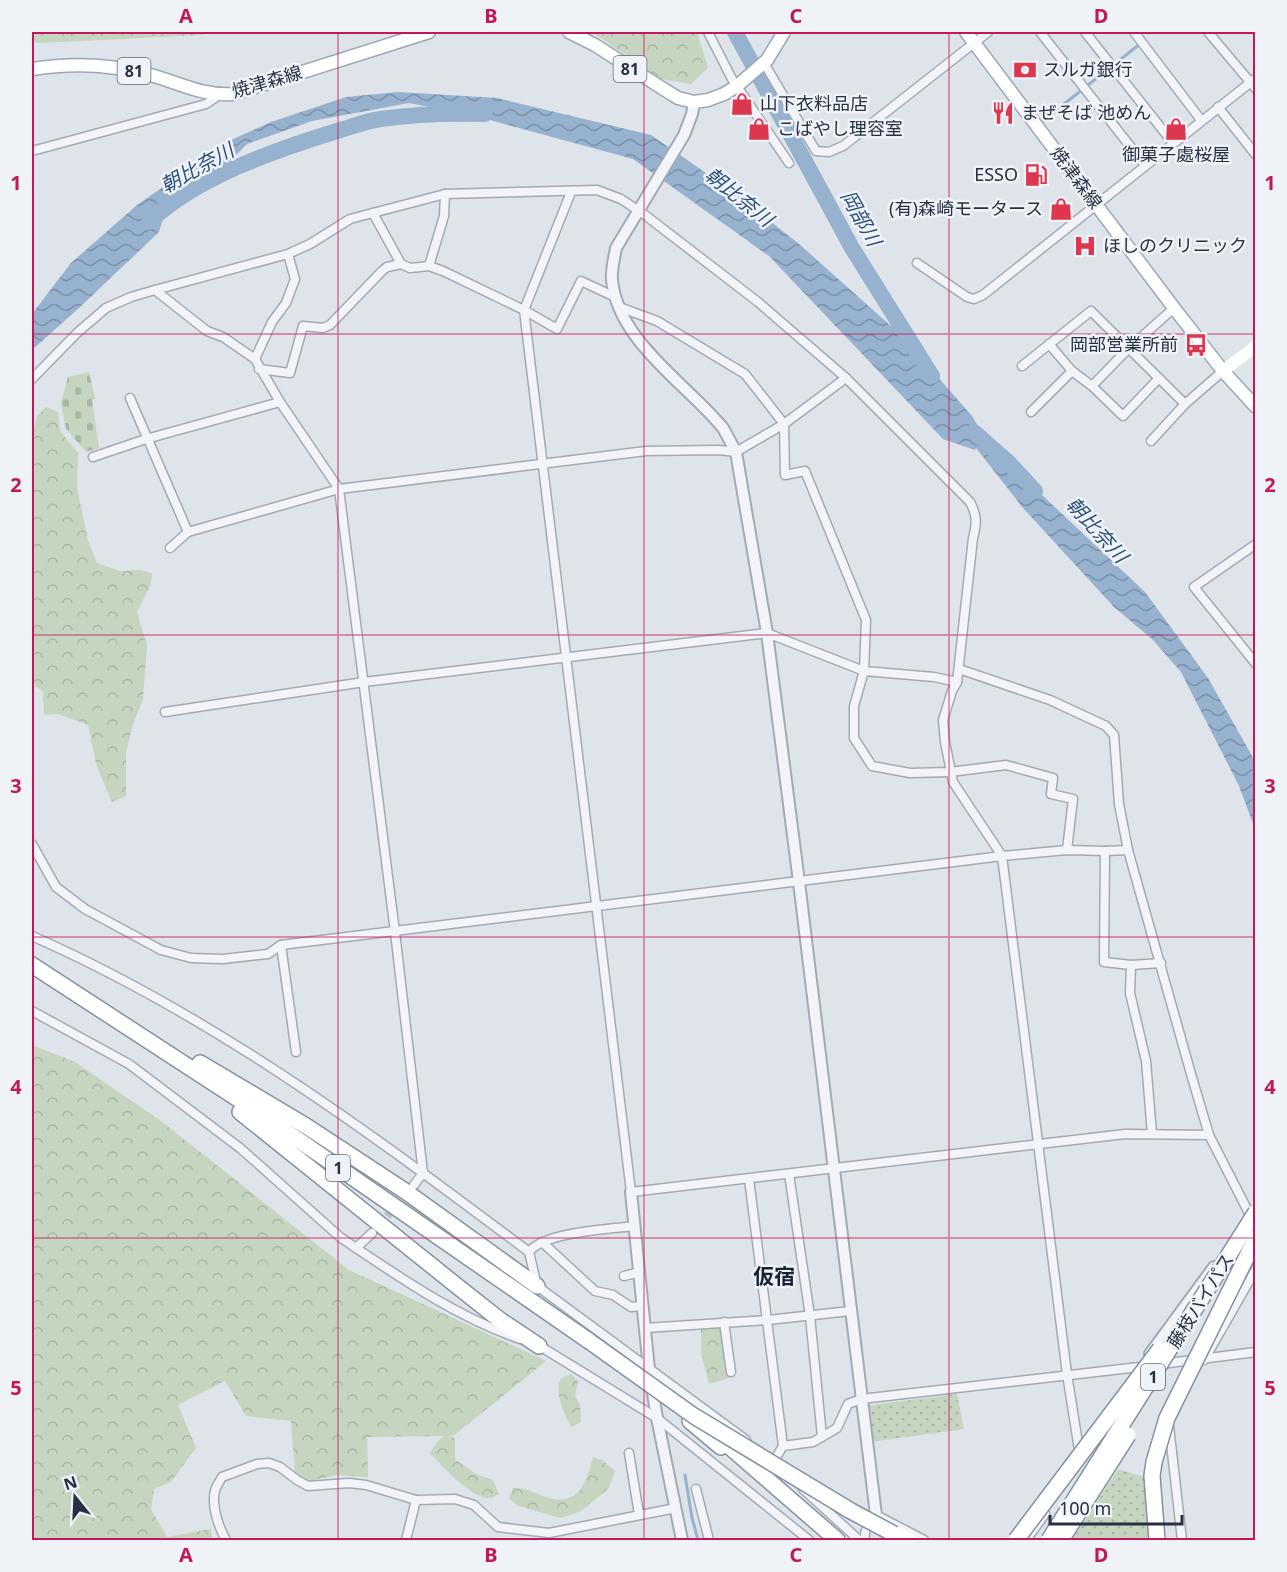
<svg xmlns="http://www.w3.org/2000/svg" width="1287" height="1572" viewBox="0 0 1287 1572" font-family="'Noto Sans','Noto Sans JP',sans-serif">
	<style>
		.grass { fill: url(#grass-dots) }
		.forest { fill: url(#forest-crowns) }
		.cemetery { fill: url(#cemetery-stones) }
		.water { fill: url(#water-waves) }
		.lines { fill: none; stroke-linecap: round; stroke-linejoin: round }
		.stream { stroke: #96b2ce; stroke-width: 3 }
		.river { stroke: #96b2ce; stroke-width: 16 }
		.minor-tunnel { stroke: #babfc9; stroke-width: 8; stroke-dasharray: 8 4; stroke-linecap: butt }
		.minor-casing { stroke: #a4aab5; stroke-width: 11 }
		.tertiary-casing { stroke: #a4aab5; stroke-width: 14 }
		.primary-casing { stroke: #9da8b7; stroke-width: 15 }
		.motorway-casing { stroke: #8591a2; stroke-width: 18 }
		.minor { stroke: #f2f4f8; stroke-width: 8 }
		.tertiary { stroke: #f2f4f8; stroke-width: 10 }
		.secondary { stroke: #fff; stroke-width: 12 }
		.primary { stroke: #fff; stroke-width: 12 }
		.motorway { stroke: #fff; stroke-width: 15 }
		.motorway-bridge-casing { stroke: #8591a2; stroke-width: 18; stroke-linecap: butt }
		.motorway-bridge { stroke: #fff; stroke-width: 15 }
		.grid { fill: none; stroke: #c2185b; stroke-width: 1.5; stroke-opacity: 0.55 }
		.labels { text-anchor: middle; stroke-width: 5; stroke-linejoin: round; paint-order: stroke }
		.shield { fill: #eff2f7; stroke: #626b79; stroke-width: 1.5 }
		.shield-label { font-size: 16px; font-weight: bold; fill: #263143 }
		.poi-label { font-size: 18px; fill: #263143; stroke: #eff2f7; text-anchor: start }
		.street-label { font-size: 18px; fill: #263143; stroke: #eff2f7 }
		.water-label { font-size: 20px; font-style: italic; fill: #2c507b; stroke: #eff2f7 }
		.quarter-label { font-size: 21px; font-weight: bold; fill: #182234; stroke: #eff2f7 }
		.neatline { fill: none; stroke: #c2185b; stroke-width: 2 }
		.grid-label { font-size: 20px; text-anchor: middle; font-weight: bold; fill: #c2185b }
	</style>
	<defs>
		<pattern id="grass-dots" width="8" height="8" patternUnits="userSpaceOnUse" patternTransform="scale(1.5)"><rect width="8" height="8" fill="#c5d5bf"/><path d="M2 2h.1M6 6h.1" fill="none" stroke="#a9b7a5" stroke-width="1.8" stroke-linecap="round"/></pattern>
		<pattern id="forest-crowns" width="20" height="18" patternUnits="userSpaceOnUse" patternTransform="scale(1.5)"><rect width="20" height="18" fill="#c5d5bf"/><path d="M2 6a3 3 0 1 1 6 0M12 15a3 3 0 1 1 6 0" fill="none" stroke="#a9b7a5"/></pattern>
		<pattern id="cemetery-stones" width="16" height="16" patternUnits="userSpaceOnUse" patternTransform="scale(1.5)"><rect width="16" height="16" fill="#c5d5bf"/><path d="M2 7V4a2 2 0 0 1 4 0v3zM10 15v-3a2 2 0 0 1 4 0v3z" fill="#a9b7a5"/></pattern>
		<pattern id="water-waves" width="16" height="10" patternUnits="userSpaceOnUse" patternTransform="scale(1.5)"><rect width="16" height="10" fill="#96b2ce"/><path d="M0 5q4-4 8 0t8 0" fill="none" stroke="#7a91a9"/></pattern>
	</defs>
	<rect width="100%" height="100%" fill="#dfe3ea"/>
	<g class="grass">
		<path d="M957 1394 964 1429 870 1442 864 1406Z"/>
		<path d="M1118 1469 1144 1477 1150 1540H1072Z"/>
	</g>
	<g class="forest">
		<path d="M32 32H219L201 35 42 43 32 42Z"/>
		<path d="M592 32H697L708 68 691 84 661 79Z"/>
		<path d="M46 407 58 412 60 431 78 453 77 488 88 540 97 563 120 571 140 570 152 573 151 584 137 612 147 646 143 699 133 724 126 752V796L112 802 97 767 88 725 58 714 44 715 43 692 32 683V437L37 416Z"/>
		<path d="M32 1045 75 1062 161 1121 349 1270 546 1361 453 1436H448L455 1438V1459L476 1474 493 1480 499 1494C496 1495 493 1498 490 1498 474 1500 440 1465 430 1453L437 1442 444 1436 367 1437 368 1477 336 1475 310 1481 295 1472 291 1421 246 1416 225 1381 178 1405 196 1448 171 1482 154 1489 151 1509 167 1537 211 1529 212 1540H32Z"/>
		<path d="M722 1324 729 1378 709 1384 701 1353V1325Z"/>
		<path d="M571 1374 578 1381 575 1396 580 1405 581 1422 572 1427C565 1417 556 1396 559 1383 561 1377 566 1376 571 1374Z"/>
		<path d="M593 1457 602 1460 615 1471 609 1488 581 1511 561 1518 518 1506 509 1498 513 1488C528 1487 539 1496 553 1499 581 1504 588 1478 593 1457Z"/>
	</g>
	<path class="cemetery" d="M89 372 95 399 92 400 99 448 86 452 66 429 61 403 68 377Z"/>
	<path class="water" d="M398 92 497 98 651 135 739 196 799 244 900 334 972 416 990 446 1145 592 1208 678 1255 761V829L1239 786 1181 672 1152 639 1114 607 1023 508 976 448 975 450 943 439 769 256 633 159 475 116 409 103 312 121 247 144 230 161 170 195 159 232 80 307 32 350V314L71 263 137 205 231 140 271 122 346 97Z"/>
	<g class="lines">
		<g class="stream">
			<path d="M1040 123 1140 44"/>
			<path d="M685 1475 692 1518 698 1540"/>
		</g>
		<g class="river">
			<path d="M735 32 852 248 932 376"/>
			<path d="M149 222C197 177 275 150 337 131 351 127 366 121 381 119 416 114 450 113 485 114"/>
			<path d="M974 432 1008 462 1035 491"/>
		</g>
		<path class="minor-tunnel" d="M379 1225 410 1190"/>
		<g class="minor-casing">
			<g id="minor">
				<path d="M708 32 732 79 789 163"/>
				<path d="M1040 32 1145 165"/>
				<path d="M1085 32 1173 143"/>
				<path d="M1134 32 1201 120"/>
				<path d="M1208 32 1256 89"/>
				<path d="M764 63 816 151 829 152 843 146 988 32"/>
				<path d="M1218 107 1256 155"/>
				<path d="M32 151 206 104 219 95"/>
				<path d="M571 192 524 310 631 1192 1125 1134 1209 1135"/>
				<path d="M373 213 401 264 410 268 429 266 443 271 524 310 557 329 581 281 615 297"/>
				<path d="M288 254 295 279 286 303 272 322 255 359 280 402 339 489 395 932 423 1173 414 1185"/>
				<path d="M917 263 967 297 974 299 983 295 1256 78"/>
				<path d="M429 266 444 216 445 194"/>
				<path d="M155 290 207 331 223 337 255 359"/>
				<path d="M619 307 657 321 745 374 784 424 785 475 805 471 866 620 864 671 854 706V738L872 766 910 773 950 772 1006 765 1053 778 1051 794 1073 799 1067 850"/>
				<path d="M1049 344 1072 371 1092 386 1123 416 1159 378"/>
				<path d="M1022 366 1091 311 1185 404"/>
				<path d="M259 369 290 373 303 326 323 328 330 325 382 271 387 267 401 264"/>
				<path d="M32 379 77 333 106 308 131 297 155 290 288 254 310 244 350 219 445 194 597 190 621 199 645 215 758 302 846 378 970 502C977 515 977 523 973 538L957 682 952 691 943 720 945 742 953 782 1002 856 1067 1374 1080 1456"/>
				<path d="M1092 386 1129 348 1174 308"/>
				<path d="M130 398 188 532"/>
				<path d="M1031 412 1072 371"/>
				<path d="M1151 441 1185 404 1223 371"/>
				<path d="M93 457 146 439 280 402"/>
				<path d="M1256 544 1194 587 1256 664"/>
				<path d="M170 548 188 532 339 489 646 451 719 450 736 452 784 424 846 378"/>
				<path d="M959 669 1050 700 1106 726 1114 735 1119 804 1128 850 1191 1074 1209 1135 1252 1219"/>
				<path d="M165 712 364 682 767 633 864 671 934 677 957 682"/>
				<path d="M32 844 56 887 85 909 161 950 191 958 223 959 268 954 281 945 1002 856 1067 850 1105 851 1128 850"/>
				<path d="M1105 851 1104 962 1131 965 1130 993 1146 1061 1152 1134"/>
				<path d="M32 936C212 1015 372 1134 529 1252L537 1286 746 1440"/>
				<path d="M281 945 296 1052"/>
				<path d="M1131 965 1161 963"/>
				<path d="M32 1011 129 1064 240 1148 340 1237 356 1248 372 1233"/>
				<path d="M789 1174 810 1316 822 1437"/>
				<path d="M749 1179 783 1446"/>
				<path d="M542 1242 595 1291 613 1295 631 1307 642 1306"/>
				<path d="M356 1248C408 1283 460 1318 520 1339"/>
				<path d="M529 1252C544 1232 609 1229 635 1226"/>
				<path d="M624 1276 640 1272"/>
				<path d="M724 1322 731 1372"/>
				<path d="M645 1328 768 1320 850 1311"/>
				<path d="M538 1345 657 1418 809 1540"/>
				<path d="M1204 1360 1256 1269"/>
				<path d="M1161 1364 1256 1352"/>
				<path d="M1169 1426 1182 1540"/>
				<path d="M629 1453 639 1514"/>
				<path d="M777 1456 783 1446 813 1442 837 1428 848 1404 861 1399 1148 1366"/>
				<path d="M696 1489 709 1540"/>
				<path d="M803 1489 859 1540"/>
				<path d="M226 1540C219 1528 211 1506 215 1491 216 1486 220 1481 222 1477L257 1464 269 1463 280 1467 297 1480 308 1486 349 1483 366 1485 416 1500 455 1499 474 1505 498 1527 549 1533 676 1508"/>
				<path d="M406 1540 416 1500"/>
				<path d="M865 1540C863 1530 870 1523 876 1515L924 1540"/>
				<path d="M1026 1540 1045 1514"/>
			</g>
		</g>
		<g class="tertiary-casing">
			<g id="tertiary">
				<path d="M694 102 692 114 684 135 616 248C614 259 611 270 612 280 617 337 680 380 715 419L723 428 736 452 767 633 799 882 876 1515"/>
				<path d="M631 1192 649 1369 657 1418 682 1540"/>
				<path d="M1150 1354 1214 1267"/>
			</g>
		</g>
		<g class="primary-casing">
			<g id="primary">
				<path d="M569 32 595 45 665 90 678 98 694 102 708 100 724 94 737 86 767 60 784 32"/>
				<path d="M966 32 1174 308 1223 371 1256 407"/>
				<path d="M32 69C70 63 109 64 147 74 178 82 200 96 233 94L429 32"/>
			</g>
		</g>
		<g class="motorway-casing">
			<g id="motorway">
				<path d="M32 965 258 1112 589 1341"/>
				<path d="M200 1063 306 1126 405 1191 537 1286"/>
				<path d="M240 1112 462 1290 500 1320 539 1346"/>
				<path d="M690 1421 721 1447"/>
				<path d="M715 1434 837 1540"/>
				<path d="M894 1534 909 1540"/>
			</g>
		</g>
		<use href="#minor" class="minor"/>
		<use href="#tertiary" class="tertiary"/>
		<path class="secondary" d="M1223 371 1256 346"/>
		<use href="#primary" class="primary"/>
		<use href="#motorway" class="motorway"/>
		<g class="motorway-bridge-casing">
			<g id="motorway-bridge">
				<path d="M589 1341 694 1416 851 1511 894 1534"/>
				<path d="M1016 1540 1160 1349"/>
				<path d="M1049 1540 1256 1212"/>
				<path d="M1061 1540 1128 1435"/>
				<path d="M1157 1540 1152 1476 1154 1462 1167 1418 1256 1238"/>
			</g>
		</g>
		<use href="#motorway-bridge" class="motorway-bridge"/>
	</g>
	<path class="grid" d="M338 32V1540M644 32V1540M949 32V1540M32 334H1256M32 635H1256M32 937H1256M32 1238H1256"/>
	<defs>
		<g id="bank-bare" transform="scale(1.8)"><path d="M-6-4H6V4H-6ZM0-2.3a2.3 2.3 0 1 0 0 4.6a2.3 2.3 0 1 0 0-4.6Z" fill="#dd3750" stroke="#eff2f7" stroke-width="2.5" paint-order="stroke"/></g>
		<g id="shop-bare" transform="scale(1.8)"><path d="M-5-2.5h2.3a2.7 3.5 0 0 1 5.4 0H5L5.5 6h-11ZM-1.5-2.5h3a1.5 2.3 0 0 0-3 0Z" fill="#dd3750" stroke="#eff2f7" stroke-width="2.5" paint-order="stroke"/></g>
		<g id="restaurant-bare" transform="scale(1.8)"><path d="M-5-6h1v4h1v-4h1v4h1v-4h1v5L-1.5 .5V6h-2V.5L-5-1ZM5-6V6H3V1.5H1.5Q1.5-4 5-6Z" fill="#dd3750" stroke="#eff2f7" stroke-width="2.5" paint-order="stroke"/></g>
		<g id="fuel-bare" transform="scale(1.8)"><path d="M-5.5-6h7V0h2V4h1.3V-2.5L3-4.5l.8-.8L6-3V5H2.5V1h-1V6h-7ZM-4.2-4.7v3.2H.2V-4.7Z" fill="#dd3750" stroke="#eff2f7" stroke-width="2.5" paint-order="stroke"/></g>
		<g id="hospital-bare" transform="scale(1.8)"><path d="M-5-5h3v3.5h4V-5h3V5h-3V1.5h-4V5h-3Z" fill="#dd3750" stroke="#eff2f7" stroke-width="2.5" paint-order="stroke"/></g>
		<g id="bus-bare" transform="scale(1.8)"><path d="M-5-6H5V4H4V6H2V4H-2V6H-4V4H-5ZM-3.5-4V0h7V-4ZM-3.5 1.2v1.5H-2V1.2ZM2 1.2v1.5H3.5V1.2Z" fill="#dd3750" stroke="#eff2f7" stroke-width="2.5" paint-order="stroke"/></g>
	</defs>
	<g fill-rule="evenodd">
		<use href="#bank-bare" x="1025" y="70"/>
		<use href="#shop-bare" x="742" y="104"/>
		<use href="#restaurant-bare" x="1003" y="113"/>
		<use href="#shop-bare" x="759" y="129"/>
		<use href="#shop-bare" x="1176" y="129"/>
		<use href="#fuel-bare" x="1036" y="175"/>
		<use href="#shop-bare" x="1061" y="209"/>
		<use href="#hospital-bare" x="1085" y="246"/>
		<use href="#bus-bare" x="1196" y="345"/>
	</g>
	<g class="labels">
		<g class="shield">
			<rect x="613.5" y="56" width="33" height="26" rx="4.5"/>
			<rect x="117.5" y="58" width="33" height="26" rx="4.5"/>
			<rect x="326" y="1155" width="24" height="26" rx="4.5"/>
			<rect x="1141" y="1364" width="24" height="26" rx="4.5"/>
		</g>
		<g class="shield-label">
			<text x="630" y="75">81</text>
			<text x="134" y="77">81</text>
			<text x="338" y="1174">1</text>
			<text x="1153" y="1383">1</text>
		</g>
		<g class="poi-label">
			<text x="1043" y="76">スルガ銀行</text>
			<text x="760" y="110">山下衣料品店</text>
			<text x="1021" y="119">まぜそば 池めん</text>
			<text x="777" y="135">こばやし理容室</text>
			<text x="1176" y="161" text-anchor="middle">御菓子處桜屋</text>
			<text x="1018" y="181" text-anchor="end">ESSO</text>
			<text x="1043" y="215" text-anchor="end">(有)森崎モータース</text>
			<text x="1103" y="252">ほしのクリニック</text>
			<text x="1178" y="351" text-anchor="end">岡部営業所前</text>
		</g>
		<g class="street-label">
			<text transform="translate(267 82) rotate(-16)" y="6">焼津森線</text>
			<text transform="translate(1076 178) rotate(53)" y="6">焼津森線</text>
			<text transform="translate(1201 1301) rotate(-58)" y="6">藤枝バイパス</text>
		</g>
		<g class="water-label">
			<text transform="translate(197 168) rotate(-29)" y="7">朝比奈川</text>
			<text transform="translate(739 197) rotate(39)" y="7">朝比奈川</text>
			<text transform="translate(861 218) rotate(61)" y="7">岡部川</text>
			<text transform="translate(1097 530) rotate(48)" y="7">朝比奈川</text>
		</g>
		<g class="quarter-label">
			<text x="774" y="1284">仮宿</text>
		</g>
	</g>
	<rect width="1287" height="1572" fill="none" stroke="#eff2f7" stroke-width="66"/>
	<g transform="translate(75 1497) rotate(342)" stroke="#eff2f7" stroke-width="4.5" paint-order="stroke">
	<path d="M0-4.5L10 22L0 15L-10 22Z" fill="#263143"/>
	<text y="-9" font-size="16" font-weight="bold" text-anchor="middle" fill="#263143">N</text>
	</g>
	<path d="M1050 1515v9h132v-9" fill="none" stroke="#263143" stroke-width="3"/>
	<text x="1059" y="1515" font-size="18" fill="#263143" stroke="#eff2f7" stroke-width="4.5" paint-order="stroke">100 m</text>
	<rect x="33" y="33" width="1221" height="1506" class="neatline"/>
	<g class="grid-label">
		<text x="186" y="23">A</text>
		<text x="491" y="23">B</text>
		<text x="796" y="23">C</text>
		<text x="1101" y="23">D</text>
		<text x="16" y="190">1</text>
		<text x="1270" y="190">1</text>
		<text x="16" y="492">2</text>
		<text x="1270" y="492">2</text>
		<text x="16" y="793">3</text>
		<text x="1270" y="793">3</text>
		<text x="16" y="1094">4</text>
		<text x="1270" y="1094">4</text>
		<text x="16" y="1395">5</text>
		<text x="1270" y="1395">5</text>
		<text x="186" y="1562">A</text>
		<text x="491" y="1562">B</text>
		<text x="796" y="1562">C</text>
		<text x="1101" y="1562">D</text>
	</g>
</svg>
